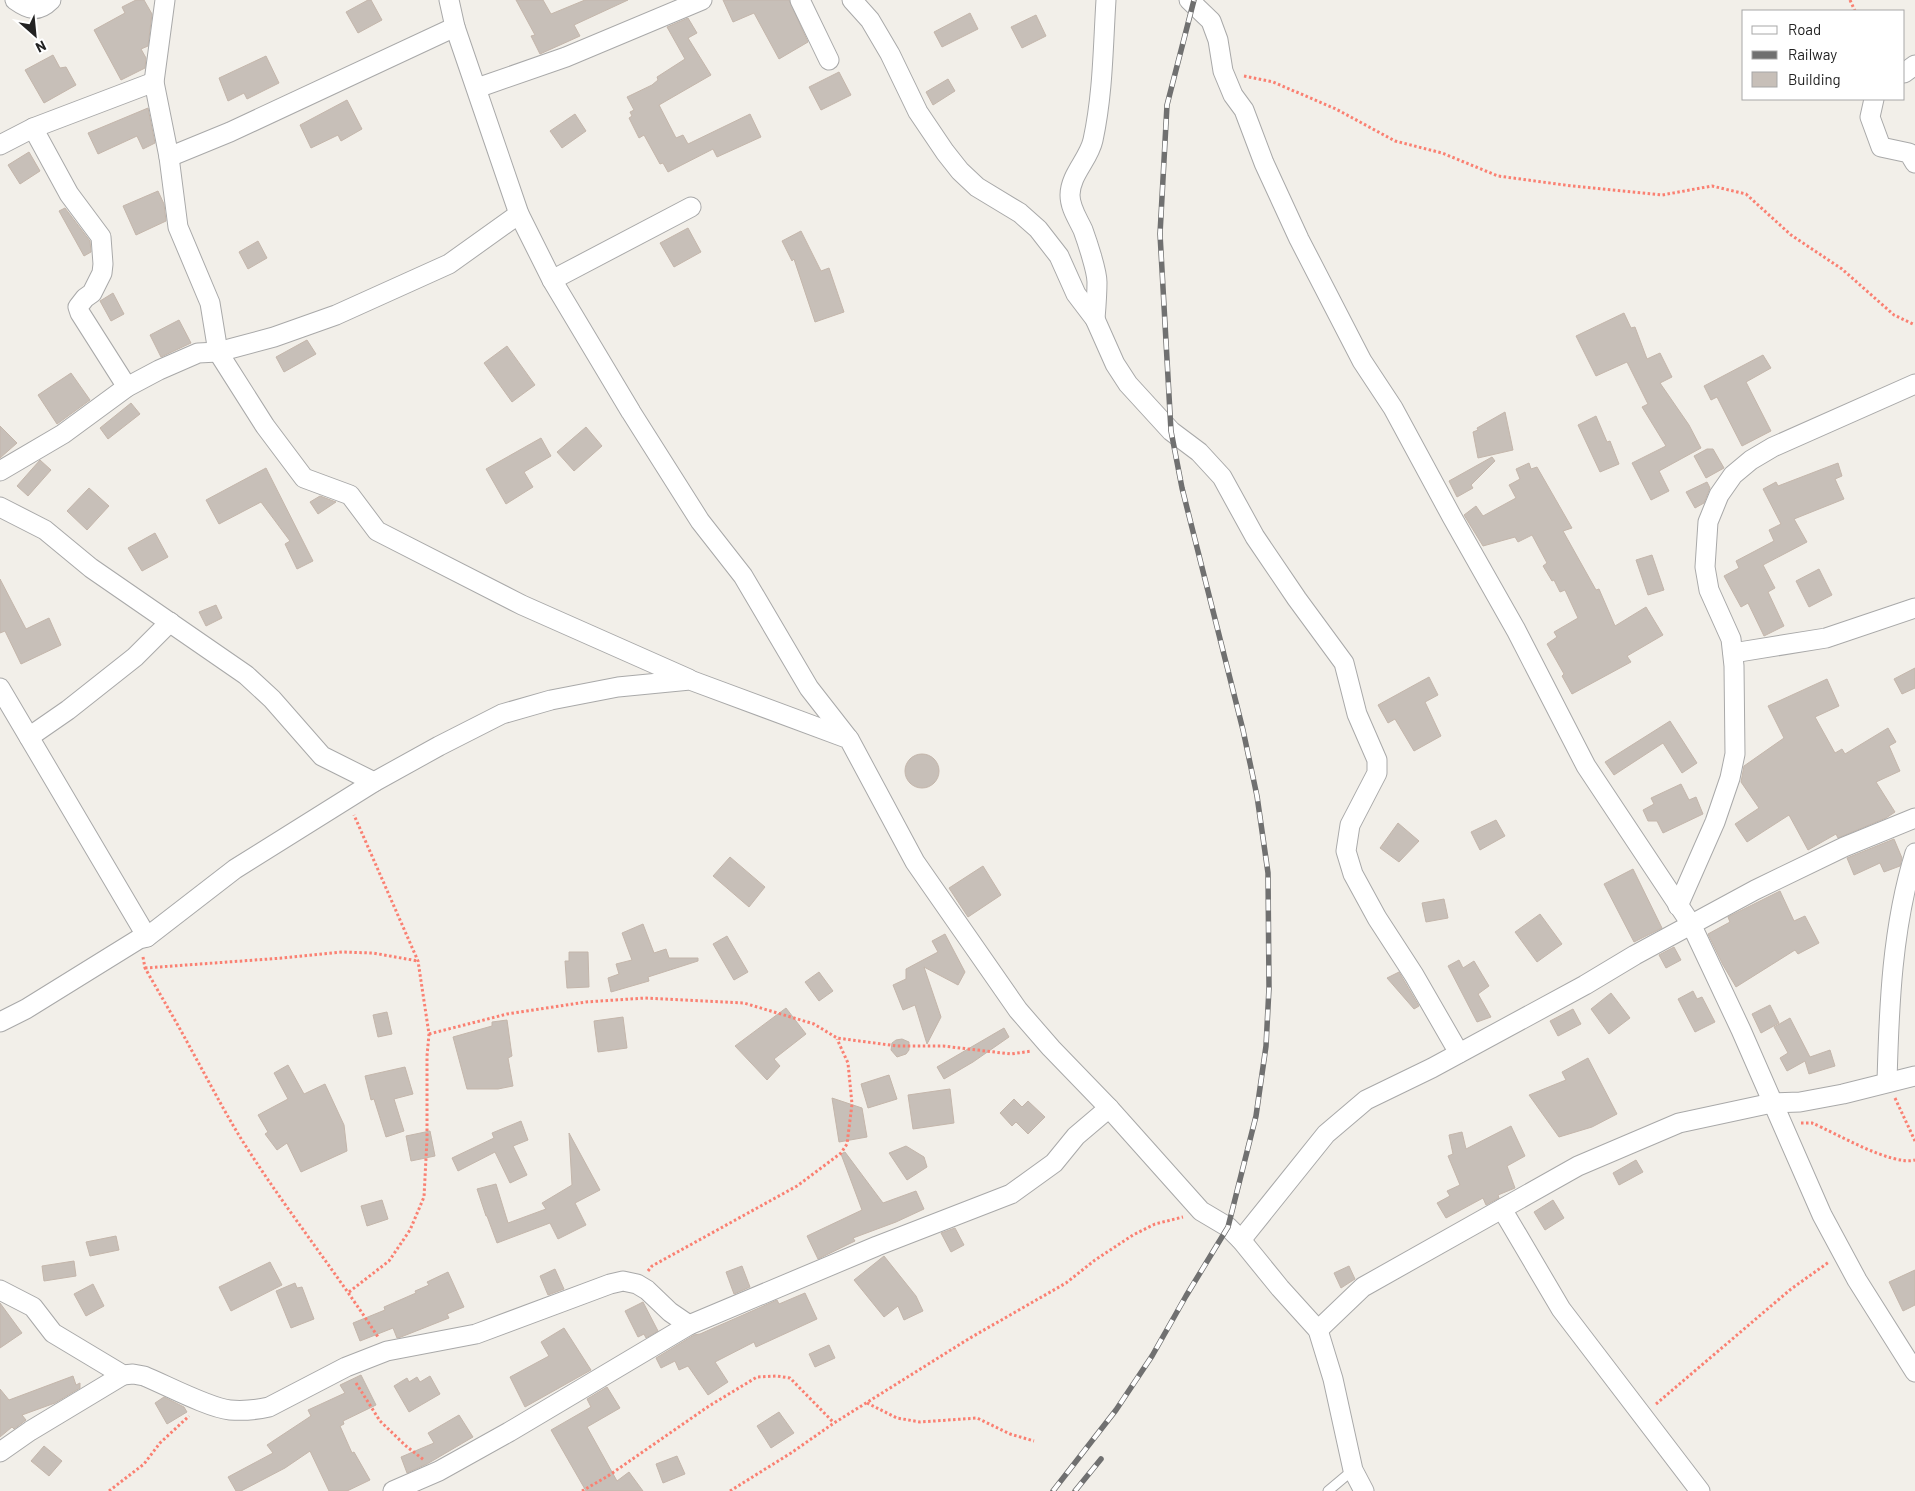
<svg xmlns="http://www.w3.org/2000/svg" width="1915" height="1491" viewBox="0 0 1915 1491" font-family="Barlow,sans-serif">
	<style>
		.building { fill: #c7bfb8; stroke: #c4b6ab }
		.lines { fill: none; stroke-linecap: round; stroke-linejoin: round }
		.service-casing { stroke: #a9a9a9; stroke-width: 11 }
		.minor-casing { stroke: #a9a9a9; stroke-width: 21 }
		.path { stroke: #fa8072; stroke-width: 3; stroke-dasharray: 2.5 2.5; stroke-linecap: butt }
		.service { stroke: #fff; stroke-width: 9 }
		.minor { stroke: #fff; stroke-width: 19 }
		.rail-casing { stroke: #707070; stroke-width: 5.5 }
		.rail { stroke: #fff; stroke-width: 4; stroke-dasharray: 11; stroke-linecap: butt }
	</style>
	<rect width="100%" height="100%" fill="#f2efe9"/>
	<g class="building">
		<path d="M136 0H144L152 14 148 46 141 49 146 58 145 68 121 80 94 30 125 13 122 7Z"/>
		<path d="M368 0H371L382 20 358 33 346 12Z"/>
		<path d="M516 0H543L551 14 585 0H628L574 25 580 36 540 54 531 36 535 35Z"/>
		<path d="M723 0H789L808 42 779 59 754 13 733 22Z"/>
		<path d="M970 13 978 29 942 47 934 32Z"/>
		<path d="M1036 15 1046 36 1022 48 1011 27Z"/>
		<path d="M688 18 697 33 688 38 711 75 659 105 676 138 683 135 688 144 750 114 761 137 717 157 713 149 668 172 663 163 660 164 644 135 639 138 629 118 632 116 630 112 634 110 627 97 652 85 658 80 657 77 685 59 667 27Z"/>
		<path d="M53 55 60 68 66 67 76 85 44 103 25 70Z"/>
		<path d="M266 56 279 83 247 99 244 93 228 101 219 78Z"/>
		<path d="M839 72 851 95 821 110 809 87Z"/>
		<path d="M948 79 955 91 933 105 926 92Z"/>
		<path d="M347 100 362 129 341 141 338 135 311 148 300 125Z"/>
		<path d="M148 108 155 143 143 149 137 136 98 154 88 133Z"/>
		<path d="M575 114 586 131 562 148 550 131Z"/>
		<path d="M29 152 40 171 20 184 8 165Z"/>
		<path d="M158 191 164 204 166 221 136 235 123 206Z"/>
		<path d="M65 208 90 241 91 252 84 256 59 211Z"/>
		<path d="M688 228 701 252 674 267 660 243Z"/>
		<path d="M801 231 821 271 829 268 844 312 815 322 794 259 792 261 782 241Z"/>
		<path d="M258 241 267 258 248 269 239 252Z"/>
		<path d="M113 293 124 314 111 321 100 301Z"/>
		<path d="M1624 313 1631 328 1635 327 1647 359 1660 353 1672 377 1660 383 1689 425 1701 448 1659 471 1669 491 1651 500 1632 463 1666 446 1642 407 1648 404 1627 362 1596 376 1576 336Z"/>
		<path d="M179 320 191 343 161 357 150 335Z"/>
		<path d="M307 340 316 354 284 372 276 357Z"/>
		<path d="M507 346 535 385 512 402 484 363Z"/>
		<path d="M1763 355 1771 368 1746 382 1771 431 1742 446 1717 397 1711 400 1704 386Z"/>
		<path d="M71 373 90 400 57 424 38 395Z"/>
		<path d="M131 403 140 414 108 439 100 428Z"/>
		<path d="M1505 412 1513 450 1478 458 1473 432 1478 430 1477 428Z"/>
		<path d="M1596 416 1607 442 1610 441 1619 464 1600 472 1578 425Z"/>
		<path d="M0 426 17 443 0 458Z"/>
		<path d="M586 427 602 446 574 471 557 452Z"/>
		<path d="M541 438 551 456 524 472 533 487 506 504 486 469Z"/>
		<path d="M1707 449H1713L1724 468 1706 478 1694 456Z"/>
		<path d="M1492 457 1495 461 1471 485 1473 488 1457 497 1449 481Z"/>
		<path d="M40 460 51 470 28 496 17 486Z"/>
		<path d="M1529 463 1531 469 1537 467 1572 528 1563 531 1596 590 1599 589 1615 626 1646 607 1663 635 1627 656 1631 662 1572 694 1562 676 1564 674 1547 644 1557 637 1554 632 1578 618 1565 590 1560 592 1554 580 1552 581 1543 566 1547 563 1532 535 1518 542 1515 537 1483 546 1464 515 1476 506 1483 516 1516 498 1509 485 1520 479 1516 469Z"/>
		<path d="M1838 463 1842 476 1835 479 1844 499 1794 519 1807 542 1763 565 1775 588 1768 592 1784 626 1764 636 1748 603 1741 607 1724 576 1739 568 1736 561 1774 541 1769 530 1781 524 1763 489 1776 482 1778 486Z"/>
		<path d="M266 468 313 561 297 569 285 544 290 541 261 502 219 524 206 500Z"/>
		<path d="M1707 482 1710 488 1704 503 1695 508 1686 492Z"/>
		<path d="M89 488 109 506 87 530 67 511Z"/>
		<path d="M320 496 336 502 318 514 310 502Z"/>
		<path d="M155 533 168 557 142 571 128 548Z"/>
		<path d="M1652 555 1664 590 1648 595 1636 560Z"/>
		<path d="M1819 569 1832 595 1809 607 1796 581Z"/>
		<path d="M0 579 26 629 49 618 61 645 21 664 5 631 0 633Z"/>
		<path d="M216 605 222 618 206 626 199 612Z"/>
		<path d="M1915 668V688L1902 694 1894 679Z"/>
		<path d="M1429 677 1438 695 1425 702 1441 736 1414 751 1395 719 1388 723 1378 705Z"/>
		<path d="M1827 679 1839 706 1815 717 1835 753 1842 749 1845 754 1888 728 1896 742 1889 746 1900 771 1876 782 1895 812 1886 818 1838 838 1836 834 1808 850 1789 815 1747 842 1735 824 1759 808 1741 782 1744 766 1784 738 1768 706Z"/>
		<path d="M1670 721 1697 763 1682 773 1663 743 1614 775 1605 762Z"/>
		<circle cx="922" cy="771" r="17"/>
		<path d="M1681 784 1689 800 1696 797 1703 814 1663 833 1657 821H1648L1643 810 1654 804 1651 798Z"/>
		<path d="M1496 820 1505 836 1480 850 1471 832Z"/>
		<path d="M1398 823 1419 841 1399 862 1380 848Z"/>
		<path d="M1894 839 1902 858 1900 866 1884 872 1880 863 1854 875 1847 858Z"/>
		<path d="M730 857 765 887 749 907 713 876Z"/>
		<path d="M983 866 1001 895 968 917 949 888Z"/>
		<path d="M1633 869 1662 928 1634 942 1604 884Z"/>
		<path d="M1780 891 1794 921 1805 916 1819 943 1798 954 1795 950 1736 987 1723 965 1708 934 1730 922 1728 917Z"/>
		<path d="M1444 899 1448 918 1426 922 1422 903Z"/>
		<path d="M1540 914 1562 944 1537 962 1515 932Z"/>
		<path d="M643 924 654 953 666 949 669 958H698V961L648 977 649 981 611 992 608 978 619 974 616 964 632 960 622 933Z"/>
		<path d="M945 934 965 972 958 985 924 967 941 1017 927 1044 915 1005 903 1010 893 985 906 979V969L938 952 932 941Z"/>
		<path d="M727 936 748 972 734 980 713 944Z"/>
		<path d="M1674 947 1681 960 1666 968 1659 955Z"/>
		<path d="M569 952H588L589 987 567 988 565 961H569Z"/>
		<path d="M1459 960 1463 968 1474 961 1489 986 1478 994 1491 1017 1477 1022 1448 966Z"/>
		<path d="M819 972 833 991 819 1001 805 982Z"/>
		<path d="M1399 972 1419 1006 1414 1009 1387 978Z"/>
		<path d="M1693 991 1697 999 1702 997 1715 1022 1695 1032 1678 999Z"/>
		<path d="M1611 993 1630 1018 1609 1034 1591 1009Z"/>
		<path d="M1770 1005 1779 1023 1761 1033 1752 1014Z"/>
		<path d="M786 1008 806 1034 774 1059 780 1066 767 1080 735 1046Z"/>
		<path d="M1573 1009 1581 1024 1558 1036 1550 1021Z"/>
		<path d="M387 1012 392 1034 378 1037 373 1015Z"/>
		<path d="M623 1017 627 1048 598 1052 594 1021Z"/>
		<path d="M1790 1018 1810 1057 1830 1050 1835 1066 1809 1074 1805 1061 1787 1071 1780 1058 1788 1053 1774 1027Z"/>
		<path d="M507 1020 512 1056 508 1058 513 1086 498 1089H467L453 1037 492 1026V1022Z"/>
		<path d="M1004 1028 1009 1037 973 1062 944 1079 937 1067Z"/>
		<path d="M902 1039 909 1042V1050L906 1054 897 1057 891 1050 892 1043 896 1040Z"/>
		<path d="M1588 1058 1617 1114 1592 1127 1559 1137 1529 1095 1566 1080 1562 1072Z"/>
		<path d="M288 1065 304 1094 325 1084 344 1125 347 1151 301 1172 287 1143 277 1150 265 1134 268 1132 258 1115 288 1099 274 1073Z"/>
		<path d="M405 1067 413 1094 394 1099 404 1131 386 1137 374 1099 371 1100 365 1076Z"/>
		<path d="M889 1075 897 1099 868 1108 861 1084Z"/>
		<path d="M950 1089 954 1123 913 1129 908 1095Z"/>
		<path d="M832 1098 862 1108 867 1137 839 1142Z"/>
		<path d="M1014 1099 1022 1107 1028 1101 1045 1117 1028 1134 1016 1122 1012 1126 1000 1113Z"/>
		<path d="M521 1121 528 1140 513 1146 527 1175 510 1183 495 1152 458 1171 452 1158 494 1138 492 1133Z"/>
		<path d="M1511 1126 1525 1156 1507 1166 1515 1188 1498 1195 1499 1198 1486 1205 1483 1198 1446 1218 1437 1203 1450 1196 1447 1191 1460 1185 1448 1156 1453 1154 1449 1135 1462 1132 1466 1149Z"/>
		<path d="M430 1131 435 1156 411 1161 406 1136Z"/>
		<path d="M569 1133 600 1190 575 1203 586 1225 558 1239 550 1223 497 1243 487 1216H486L477 1189 496 1184 508 1223 546 1209 542 1203 572 1185Z"/>
		<path d="M906 1146 924 1157 927 1167 907 1180 889 1153Z"/>
		<path d="M845 1152 883 1203 916 1191 924 1209 896 1222 853 1238 855 1241 818 1259 807 1236 862 1210 841 1154Z"/>
		<path d="M1636 1160 1643 1172 1619 1185 1613 1173Z"/>
		<path d="M382 1200 388 1219 367 1226 361 1206Z"/>
		<path d="M1553 1200 1564 1218 1545 1230 1534 1212Z"/>
		<path d="M955 1228 964 1245 951 1252 941 1233Z"/>
		<path d="M116 1236 119 1250 90 1256 86 1242Z"/>
		<path d="M884 1256 916 1296 923 1311 904 1320 898 1306 884 1317 854 1280Z"/>
		<path d="M74 1261 76 1276 44 1281 42 1266Z"/>
		<path d="M270 1262 282 1285 231 1311 219 1287Z"/>
		<path d="M742 1266 750 1287 734 1294 726 1272Z"/>
		<path d="M1349 1266 1355 1279 1341 1288 1334 1273Z"/>
		<path d="M555 1269 564 1289 548 1295 540 1276Z"/>
		<path d="M1915 1270V1305L1903 1311 1889 1282Z"/>
		<path d="M448 1272 464 1307 447 1314 449 1318 401 1337 397 1338 393 1328 360 1341 353 1323 385 1310 384 1307 416 1293 415 1291 429 1285 427 1282Z"/>
		<path d="M295 1283 297 1288 302 1287 314 1319 291 1328 276 1291Z"/>
		<path d="M93 1284 104 1306 86 1316 74 1294Z"/>
		<path d="M805 1293 817 1319 756 1347 754 1342 715 1362 728 1382 708 1395 688 1366 679 1370 675 1361 661 1368 656 1358 694 1335 700 1334 777 1300 779 1304Z"/>
		<path d="M643 1302 658 1331 646 1338 644 1334 638 1337 625 1311Z"/>
		<path d="M0 1303 22 1333 0 1348Z"/>
		<path d="M564 1328 591 1370 525 1407 510 1377 549 1356 541 1342Z"/>
		<path d="M829 1345 835 1358 815 1367 809 1354Z"/>
		<path d="M361 1375 376 1405 343 1421 344 1424 340 1426 352 1453 354 1452 370 1480 347 1491H329L310 1451 285 1468 241 1491H236L228 1477 273 1453 267 1445 311 1416 308 1410 345 1393 340 1385Z"/>
		<path d="M73 1376 76 1385 80 1383V1388L55 1403 22 1415 26 1420 14 1429 12 1427 0 1437V1389L9 1400Z"/>
		<path d="M430 1376 440 1394 409 1412 394 1386 407 1378 409 1382 417 1377 420 1382Z"/>
		<path d="M607 1387 620 1408 587 1427 617 1481 629 1472 643 1491H586L551 1430 591 1407 587 1399Z"/>
		<path d="M164 1397 184 1407 187 1412 167 1424 155 1403Z"/>
		<path d="M779 1412 794 1433 771 1448 757 1426Z"/>
		<path d="M459 1415 473 1437 427 1464 407 1473 401 1457 434 1443 428 1433Z"/>
		<path d="M44 1446 62 1461 49 1476 31 1461Z"/>
		<path d="M677 1456 685 1474 663 1483 656 1464Z"/>
	</g>
	<g class="lines">
		<g class="service-casing">
			<path id="service" d="M1328 1491 1353 1470"/>
		</g>
		<g class="minor-casing">
			<g id="minor">
				<path d="M15 0C29 10 38 13 51 0"/>
				<path d="M165 0 154 82 169 157 178 227 210 303 218 352 265 426 304 478 350 495 377 531 522 605 689 679"/>
				<path d="M449 0 455 27 519 214 552 280 631 412 700 521 743 576 809 688 848 738"/>
				<path d="M800 0 829 60"/>
				<path d="M852 0 870 20 890 54 918 112 945 152 960 171 977 187 1020 213 1038 229 1059 256 1076 294 1095 319 1115 364 1128 384 1171 431 1199 452 1222 477 1255 537 1297 599 1344 663 1357 714 1377 760V773L1350 825 1346 851 1353 874 1377 918 1414 975 1459 1053"/>
				<path d="M1189 0 1211 21 1218 40 1223 71 1233 95 1244 110 1264 163 1299 239 1362 361 1393 408 1452 517 1516 630 1586 766 1691 924 1741 1030 1822 1215 1857 1280 1915 1372"/>
				<path d="M1904 73 1915 65"/>
				<path d="M477 88 566 57 702 0"/>
				<path d="M1874 99 1870 117 1881 147 1909 153 1915 163"/>
				<path d="M33 128 69 194 101 237 103 264 102 273 92 293 85 298 78 307 80 313 127 387"/>
				<path d="M0 145 33 128 154 82"/>
				<path d="M169 157 230 132 455 27"/>
				<path d="M552 280 691 207"/>
				<path d="M1095 319C1096 307 1097 294 1097 282 1097 271 1087 241 1083 230 1078 219 1070 208 1070 195 1070 175 1089 159 1093 140 1103 94 1103 47 1106 0"/>
				<path d="M0 471 63 434 127 387 159 370 198 353 218 352 274 337 336 315 449 264 519 214"/>
				<path d="M0 507 45 530 91 568 246 675 272 699 322 756 374 782"/>
				<path d="M1733 653 1826 638 1915 608"/>
				<path d="M0 688 147 937"/>
				<path d="M29 737 68 710 135 657 170 622"/>
				<path d="M1678 906 1715 822 1730 778 1735 754 1734 666 1731 639 1709 590 1705 567 1708 522 1719 495 1733 475 1751 460 1773 447 1915 384"/>
				<path d="M0 1022 26 1009 139 939 147 937 235 869 374 782 439 746 502 714 551 700 618 687 690 680 849 739 915 862 1018 1010 1051 1048 1109 1108 1201 1211 1228 1227 1241 1240 1280 1288 1318 1330 1333 1379 1353 1470 1364 1491"/>
				<path d="M1887 1082C1889 1006 1892 927 1915 853"/>
				<path d="M1502 1209 1561 1309 1700 1491"/>
				<path d="M1241 1240 1326 1134 1366 1100 1432 1068 1585 985 1635 955 1755 890 1844 847 1915 818"/>
				<path d="M0 1290 33 1307 53 1333 123 1375 133 1374 144 1376C166 1385 209 1408 230 1410 243 1411 256 1410 269 1407L346 1367 387 1351 476 1334 610 1284 623 1281 637 1284 647 1290 670 1312 689 1325"/>
				<path d="M1318 1330 1363 1287 1578 1166 1679 1123 1772 1103 1800 1102 1843 1094 1915 1076"/>
				<path d="M0 1452 30 1431 123 1375"/>
				<path d="M393 1491 439 1471 509 1432 689 1325 877 1246 1011 1194 1054 1163 1076 1136 1109 1108"/>
			</g>
		</g>
		<g class="path">
			<path d="M1850 0 1855 11"/>
			<path d="M1244 76 1273 82 1336 109 1395 141 1442 153 1498 176 1572 186 1662 195 1712 186 1746 194 1791 235 1842 269 1894 315 1915 325"/>
			<path d="M143 957 145 968C161 996 177 1023 192 1051 208 1080 223 1109 240 1137 283 1206 334 1269 378 1337"/>
			<path d="M145 968 283 958 343 952 373 953 418 961"/>
			<path d="M429 1034 507 1014 586 1002 645 998 744 1003 814 1024 837 1038 897 1046H943L1011 1054 1032 1051"/>
			<path d="M1895 1098 1915 1141"/>
			<path d="M1801 1123H1812C1836 1133 1891 1166 1915 1160"/>
			<path d="M648 1271 652 1266 797 1186 841 1153 847 1144 852 1104 848 1063 837 1039"/>
			<path d="M349 1292 389 1261 410 1230 424 1197 427 1139V1056L429 1034 418 961 354 815"/>
			<path d="M356 1383 380 1421 406 1446 424 1460"/>
			<path d="M867 1403 897 1418 920 1422 977 1418 1010 1434 1034 1441"/>
			<path d="M1656 1404 1791 1289 1829 1262"/>
			<path d="M109 1491 144 1464 160 1443 189 1416"/>
			<path d="M582 1491 608 1476 709 1406 757 1377 777 1376 790 1378 834 1423"/>
			<path d="M730 1491 791 1453 834 1423 970 1338 1066 1283 1095 1260 1133 1235 1155 1224 1183 1217"/>
		</g>
		<use href="#service" class="service"/>
		<use href="#minor" class="minor"/>
		<g class="rail-casing">
			<g id="rail">
				<path d="M1053 1491 1116 1410 1152 1356 1186 1296 1228 1227 1256 1116 1266 1046 1269 988 1268 873 1257 796 1243 730 1182 488 1171 431 1160 234 1167 105 1194 0"/>
				<path d="M1075 1491 1101 1459"/>
			</g>
		</g>
		<use href="#rail" class="rail"/>
	</g>
	<rect x="1742" y="10" width="162" height="90" fill="#ffffff" stroke="#a7a7a7"/>
	<rect x="1752" y="26" width="25" height="8" fill="#ffffff" stroke="#a7a7a7"/>
	<text x="1788" y="35" font-size="15" fill="#222222">Road</text>
	<rect x="1752" y="51" width="25" height="8" fill="#707070" stroke="#a7a7a7"/>
	<text x="1788" y="60" font-size="15" fill="#222222">Railway</text>
	<rect x="1752" y="72" width="25" height="15" fill="#c7bfb8" stroke="#a7a7a7"/>
	<text x="1788" y="85" font-size="15" fill="#222222">Building</text>
	<g transform="translate(35 35) rotate(153)" stroke="#ffffff" stroke-width="4" paint-order="stroke">
	<path d="M0-4L9 19L0 12L-9 19Z" fill="#222222"/>
	<text y="-8" font-size="14" font-weight="bold" text-anchor="middle" fill="#222222">N</text>
	</g>
</svg>
